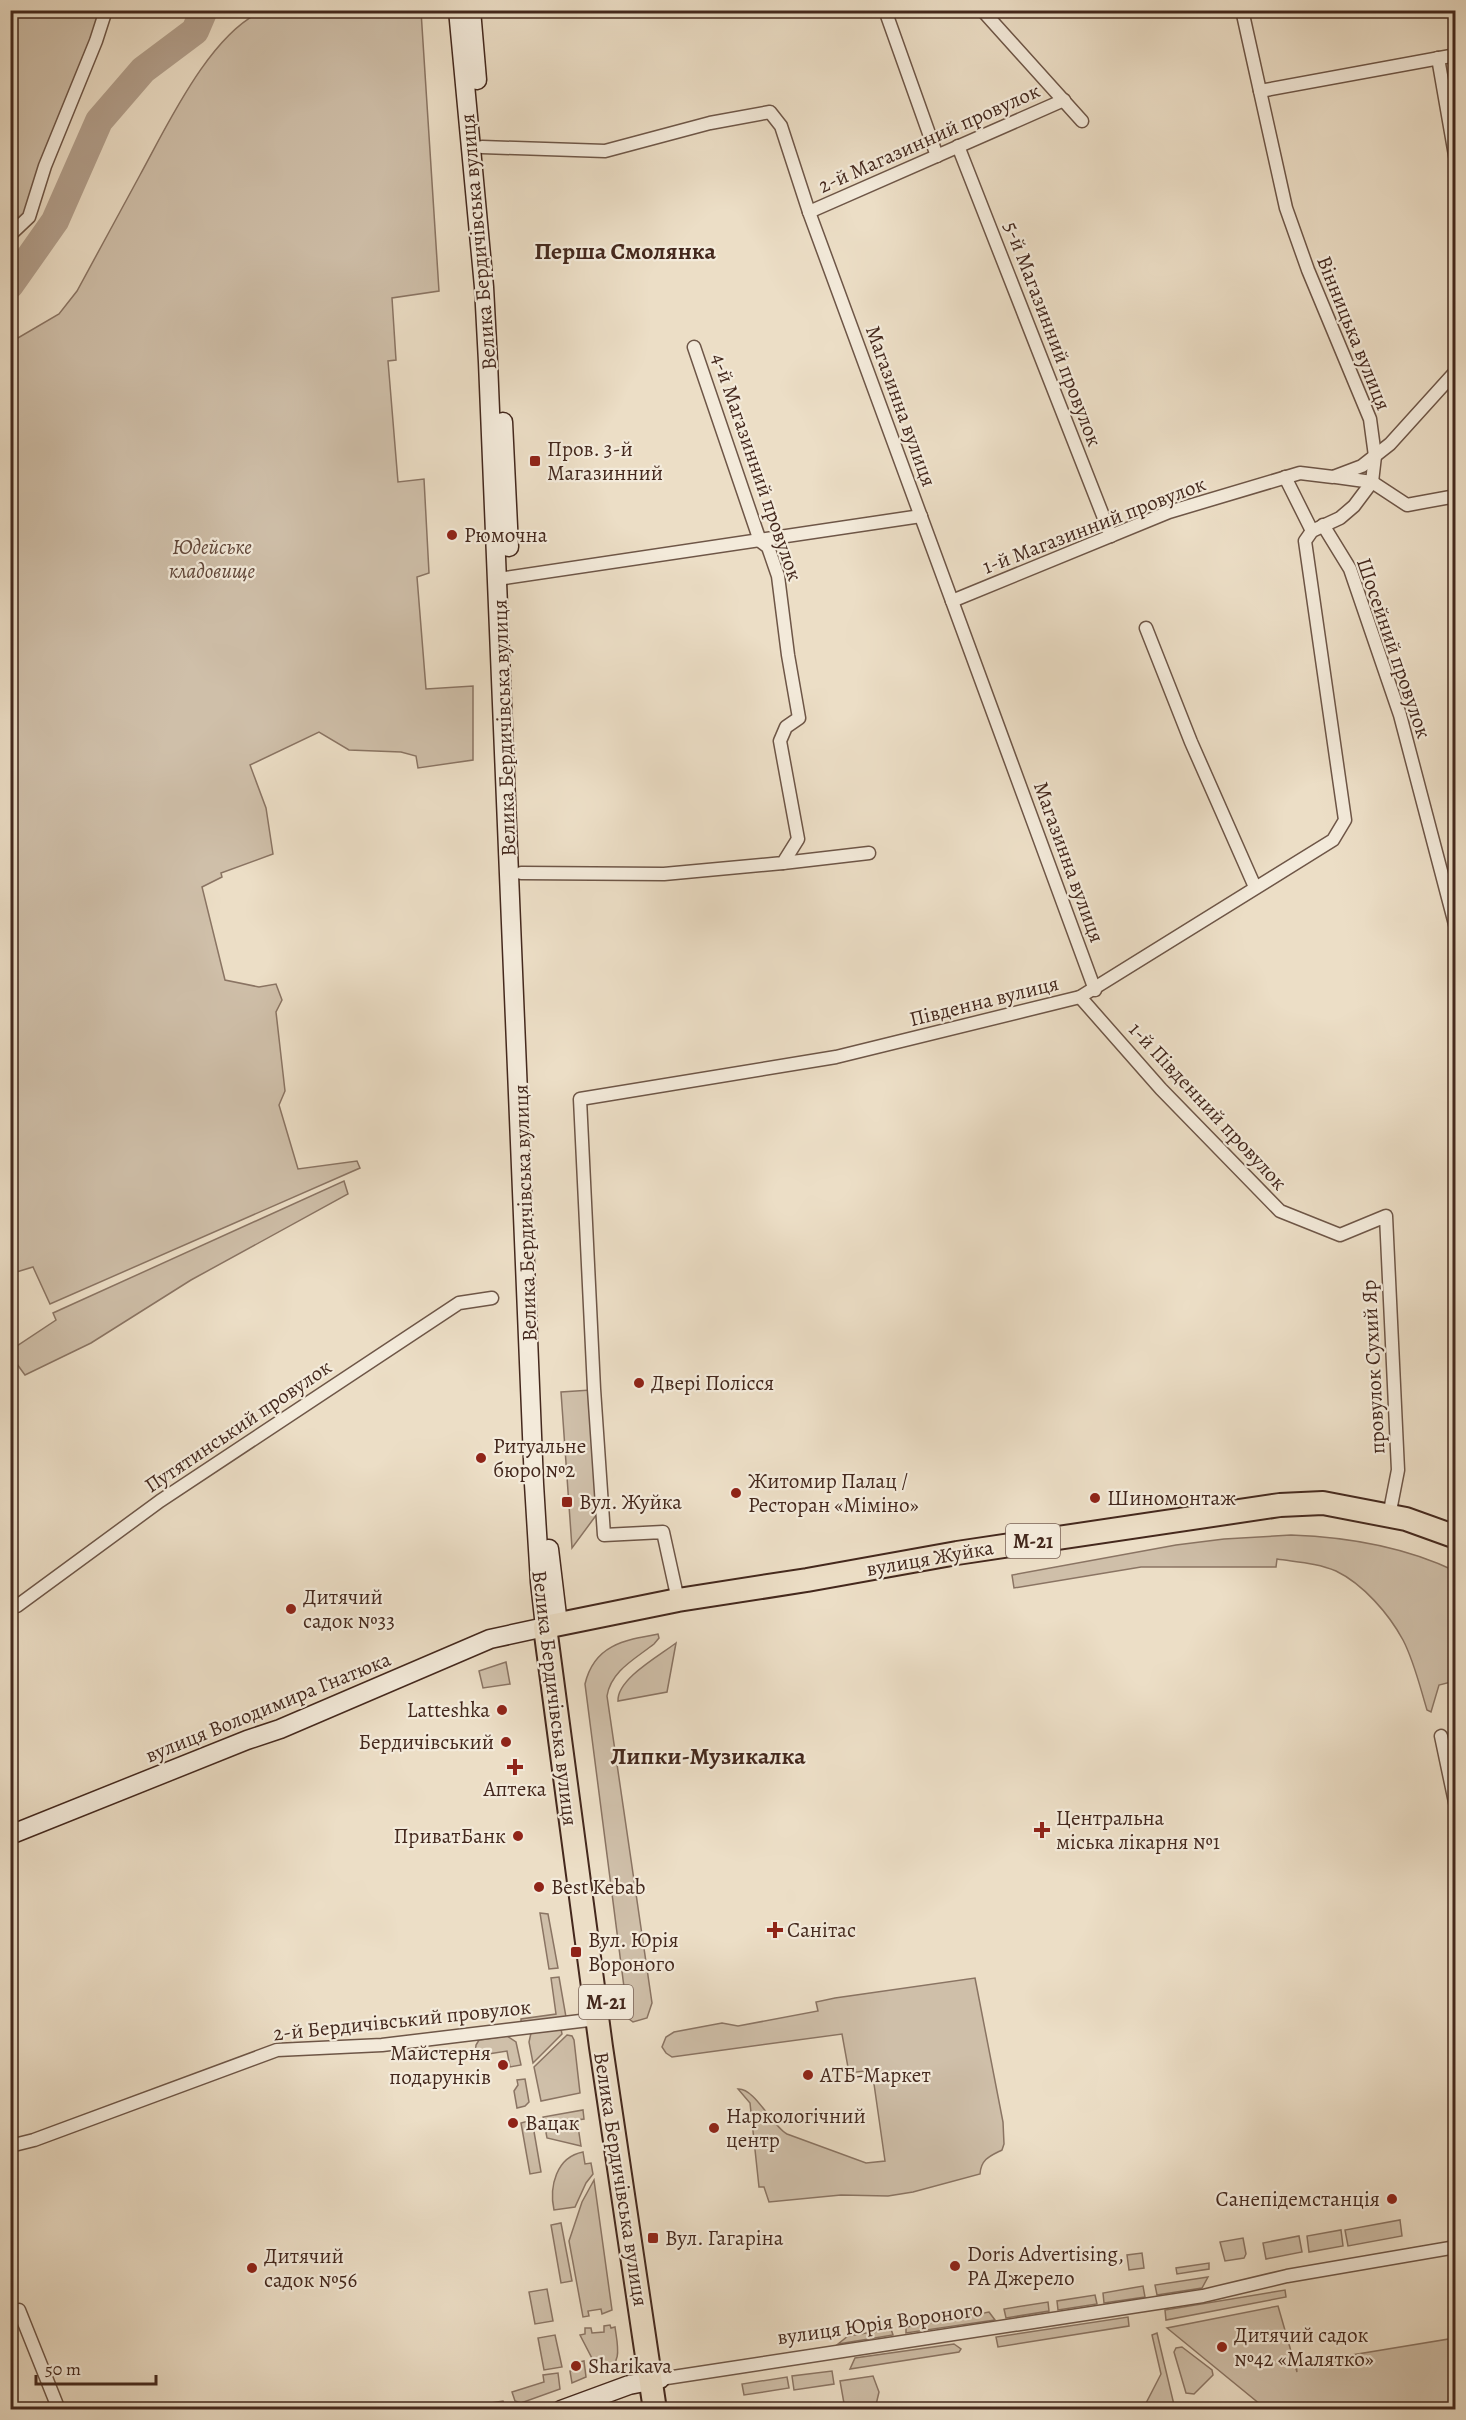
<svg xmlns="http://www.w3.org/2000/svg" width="1466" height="2420" viewBox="0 0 1466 2420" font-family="Alegreya,serif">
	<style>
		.green { fill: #cfbfa9; stroke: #8a7463; stroke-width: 1.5 }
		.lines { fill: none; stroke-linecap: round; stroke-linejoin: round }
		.river { stroke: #b3a08d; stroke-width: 28 }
		.street-casing { stroke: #6e5647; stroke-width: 15 }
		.secondary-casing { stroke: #44281d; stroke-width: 21 }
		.highway-casing { stroke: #44281d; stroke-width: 26 }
		.street { stroke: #f3eada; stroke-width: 12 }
		.secondary { stroke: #f3eada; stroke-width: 18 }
		.highway { stroke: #ecdec6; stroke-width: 22 }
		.poi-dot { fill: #8f2418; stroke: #f3eada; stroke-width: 2 }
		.labels { text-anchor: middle; stroke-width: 4.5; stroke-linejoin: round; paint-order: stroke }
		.shield { fill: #f3eada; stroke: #786256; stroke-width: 1.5 }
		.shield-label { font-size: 20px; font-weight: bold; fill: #44281d }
		.street-label { font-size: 21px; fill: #44281d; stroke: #f3eada }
		.poi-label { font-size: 21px; fill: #44281d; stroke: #f3eada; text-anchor: start }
		.park-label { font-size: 21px; font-style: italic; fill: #604639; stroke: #f3eada }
		.quarter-label { font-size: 24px; font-weight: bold; fill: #44281d; stroke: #f3eada }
	</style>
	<rect width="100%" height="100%" fill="#ecdec6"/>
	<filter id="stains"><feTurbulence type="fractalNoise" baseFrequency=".00333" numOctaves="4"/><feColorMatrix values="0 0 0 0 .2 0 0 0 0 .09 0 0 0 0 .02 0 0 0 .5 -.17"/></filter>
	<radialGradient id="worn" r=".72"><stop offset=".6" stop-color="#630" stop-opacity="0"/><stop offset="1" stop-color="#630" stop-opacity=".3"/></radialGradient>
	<g class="green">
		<path d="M265 10 421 11 439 291 392 298 396 360 388 361 398 482 424 479 429 573 417 577 426 689 473 686V760L418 768 416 756 401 752 349 750 319 732 250 765 266 808 273 854 221 873 222 877 202 887 225 980 259 987 276 984 282 1000 276 1012 285 1091 279 1105 298 1169 357 1161 360 1168 50 1304 33 1267 10 1274 11 342 59 314 77 291C98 252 119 214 140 175 167 126 211 31 265 10Z"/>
		<path d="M11 11H105L26 222 11 239Z"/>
		<path d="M344 1181 348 1194 191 1280 91 1343 25 1375 14 1360 11 1361V1350L56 1320 53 1313Z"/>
		<path d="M591 1390 600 1510 572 1548 561 1392Z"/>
		<path d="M1291 1535C1348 1537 1403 1546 1455 1571V1681L1439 1685 1431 1712 1427 1710C1420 1687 1414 1661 1403 1640 1389 1614 1363 1584 1336 1571 1318 1563 1296 1562 1277 1559L1276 1567H1141L1014 1588 1012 1575 1176 1545 1224 1539Z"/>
		<path d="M658 1634 659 1638 654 1644C635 1659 611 1671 607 1696L652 2003 647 2018 633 2022 628 2018 585 1684C594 1645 624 1640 658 1634Z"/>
		<path d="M676 1643 667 1692 618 1701C617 1679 659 1656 676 1643Z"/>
		<path d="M506 1662 510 1684 483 1688 479 1671Z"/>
		<path d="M540 1913 548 1914 558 1968 549 1969Z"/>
		<path d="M559 1977 566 2017 521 2022V2019L556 2014 551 1978Z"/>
		<path d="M975 1978 1003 2122 1004 2144 1002 2150C990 2156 981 2159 980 2174L913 2192 888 2196 841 2195 769 2202 764 2187H759L750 2103 738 2089C755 2088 771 2125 787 2134L866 2163 885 2161 872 2070 849 2073 842 2034 672 2057 666 2053 662 2047 666 2037 674 2032 722 2023 738 2026 818 2011 816 2002 835 1998Z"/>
		<path d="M561 2029 562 2034 533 2063 529 2042 531 2033Z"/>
		<path d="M567 2035 572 2036 574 2040 580 2093 541 2101 534 2067Z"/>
		<path d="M507 2036 516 2042 521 2065 510 2067 507 2051 475 2056 476 2045 479 2040Z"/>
		<path d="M525 2079 529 2102 525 2106 517 2108 514 2091 518 2085 517 2080Z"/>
		<path d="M583 2110 584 2119 577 2120 581 2146 547 2138 543 2117Z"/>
		<path d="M532 2120 541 2172 530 2174 521 2123Z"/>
		<path d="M583 2152 585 2164 591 2163 593 2174 586 2183 575 2207 554 2210C549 2187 556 2157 583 2152Z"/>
		<path d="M594 2180 612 2310 602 2314 601 2309 588 2311 589 2316 583 2317 569 2241 582 2202Z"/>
		<path d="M1400 2220 1402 2236 1348 2246 1345 2230Z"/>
		<path d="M561 2223 572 2281 561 2283 551 2225Z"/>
		<path d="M1341 2230 1343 2246 1309 2252 1307 2236Z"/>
		<path d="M1299 2236 1302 2252 1266 2259 1263 2243Z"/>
		<path d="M1243 2238 1246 2254 1244 2258 1225 2261 1220 2242Z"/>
		<path d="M1142 2253 1144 2268 1129 2270 1127 2255Z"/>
		<path d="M1209 2263V2269L1177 2274 1176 2268Z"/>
		<path d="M1208 2277 1202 2288 1157 2295 1155 2285Z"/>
		<path d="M1143 2286 1145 2297 1104 2303 1103 2293Z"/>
		<path d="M547 2289 553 2321 535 2324 529 2292Z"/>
		<path d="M1285 2290 1286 2297 1166 2320 1165 2310Z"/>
		<path d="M1095 2295 1097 2304 1058 2310 1057 2301Z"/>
		<path d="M1048 2302 1049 2311 1006 2318 1004 2309Z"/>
		<path d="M1278 2306 1297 2372 1295 2357 1309 2362 1455 2338V2409H1266L1167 2328Z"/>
		<path d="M989 2312 995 2320 906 2333V2327Z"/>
		<path d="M1128 2317 1129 2326 998 2347 996 2337Z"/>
		<path d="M610 2325 611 2328 615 2327C617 2343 624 2366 603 2371L596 2366 580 2335 585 2334V2328H591L592 2333 604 2332V2326Z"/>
		<path d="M891 2329 893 2335 838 2344 848 2336Z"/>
		<path d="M1157 2333 1175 2409H1143L1161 2374 1152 2335Z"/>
		<path d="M555 2335 562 2367 544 2370 538 2338Z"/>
		<path d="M954 2344 961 2349 959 2352 850 2369 855 2358Z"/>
		<path d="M1182 2347 1212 2370 1213 2375 1194 2394 1186 2393 1174 2352 1176 2348Z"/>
		<path d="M584 2361 586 2377 572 2383 570 2371 580 2369 579 2362Z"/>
		<path d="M832 2371 834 2384 794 2390 792 2376Z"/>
		<path d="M558 2373 560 2389 521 2403 515 2401 512 2392 544 2382 543 2375Z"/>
		<path d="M873 2376 879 2392 875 2409H845L840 2381Z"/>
		<path d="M787 2377 789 2388 744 2395 742 2384Z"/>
		<path d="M503 2401 505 2407 498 2410 458 2408Z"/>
	</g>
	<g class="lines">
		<path class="river" d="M10 285 55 221 99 121 143 70 195 31 204 10"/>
		<g class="street-casing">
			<g id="street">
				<path d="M885 10 937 156"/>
				<path d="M982 10 1082 121"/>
				<path d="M1438 58 1456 161"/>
				<path d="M1260 91 1456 55"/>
				<path d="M958 146 1111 536"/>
				<path d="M482 147 605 151 710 123 770 112 781 126 809 212 1095 990"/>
				<path d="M809 212 1064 100"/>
				<path d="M10 235 29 217 45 166 96 41 106 10"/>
				<path d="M1285 477 1312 531"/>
				<path d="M1336 477 1372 482 1407 505 1456 496"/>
				<path d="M1323 525 1350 569 1400 715 1456 928"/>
				<path d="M498 579 921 516"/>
				<path d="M952 601 1169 512 1300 473 1333 477 1362 466 1390 444 1456 371"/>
				<path d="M1146 628 1191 742 1255 887"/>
				<path d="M783 863 869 853"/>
				<path d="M521 873 664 874 783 863 798 839 780 741 786 727 799 718 788 655 778 576 768 547 760 541 694 347"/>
				<path d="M1080 997 1161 1089 1280 1211 1340 1235 1386 1216 1398 1470 1389 1516"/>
				<path d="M678 1600 663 1532 604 1535 594 1389 580 1099 836 1057 1080 997 1333 840 1345 820 1305 541 1312 531 1340 518 1354 506 1372 482 1375 456 1370 419 1308 270 1286 208 1242 10"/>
				<path d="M17 1606 160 1501 459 1303 492 1298"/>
				<path d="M1441 1736 1456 1807"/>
				<path d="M10 2146 34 2140 277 2050 382 2045 597 2019"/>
				<path d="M10 2313 19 2310 59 2410"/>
				<path d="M660 2379 1203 2296 1287 2276 1456 2247"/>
			</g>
		</g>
		<g class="secondary-casing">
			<g id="secondary">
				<path d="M471 10 477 80"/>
				<path d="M503 422 509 547"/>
				<path d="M549 1549 558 1624"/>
				<path d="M10 1835 247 1740 280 1729 490 1639 545 1627 540 1582 534 1484 488 362 484 287 458 10"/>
				<path d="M561 2410 629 2385 660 2379"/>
			</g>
		</g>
		<g class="highway-casing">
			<path id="highway" d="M655 2410 601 2047 545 1627 678 1600 807 1580 957 1553 1280 1505 1323 1503 1406 1519 1456 1537"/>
		</g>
		<use href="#street" class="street"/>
		<use href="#secondary" class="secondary"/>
		<use href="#highway" class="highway"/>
	</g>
	<g class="poi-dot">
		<rect x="529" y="455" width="12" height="12" rx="3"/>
		<circle cx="452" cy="535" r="6"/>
		<circle cx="639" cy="1383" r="6"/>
		<circle cx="481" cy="1458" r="6"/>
		<circle cx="736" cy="1493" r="6"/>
		<circle cx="1095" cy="1498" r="6"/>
		<rect x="561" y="1496" width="12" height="12" rx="3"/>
		<circle cx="291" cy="1609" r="6"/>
		<circle cx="502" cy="1710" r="6"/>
		<circle cx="506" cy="1742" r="6"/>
		<path d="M512 1758h6v6h6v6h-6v6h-6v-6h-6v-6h6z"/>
		<path d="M1039 1821h6v6h6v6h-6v6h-6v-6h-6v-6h6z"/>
		<circle cx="518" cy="1836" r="6"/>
		<circle cx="539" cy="1887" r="6"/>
		<path d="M772 1921h6v6h6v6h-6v6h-6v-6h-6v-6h6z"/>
		<rect x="570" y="1946" width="12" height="12" rx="3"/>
		<circle cx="503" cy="2065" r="6"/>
		<circle cx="808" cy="2075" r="6"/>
		<circle cx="513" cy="2123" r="6"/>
		<circle cx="714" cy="2128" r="6"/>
		<circle cx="1392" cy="2199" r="6"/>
		<rect x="647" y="2232" width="12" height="12" rx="3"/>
		<circle cx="955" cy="2266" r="6"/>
		<circle cx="252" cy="2268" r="6"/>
		<circle cx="1222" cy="2347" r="6"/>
		<circle cx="576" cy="2366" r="6"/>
	</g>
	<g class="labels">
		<g class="shield">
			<rect x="1006" y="1524" width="54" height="34" rx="4.5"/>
			<rect x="579" y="1985" width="54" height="34" rx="4.5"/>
		</g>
		<g class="shield-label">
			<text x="1033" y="1548">М-21</text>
			<text x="606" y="2009">М-21</text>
		</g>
		<g class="street-label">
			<text transform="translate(929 138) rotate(-24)" y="7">2-й Магазинний провулок</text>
			<text transform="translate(478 242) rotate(-95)" y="7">Велика Бердичівська вулиця</text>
			<text transform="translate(1354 333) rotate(68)" y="7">Вінницька вулиця</text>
			<text transform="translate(1053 334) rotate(69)" y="7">5-й Магазинний провулок</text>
			<text transform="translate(901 406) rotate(70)" y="7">Магазинна вулиця</text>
			<text transform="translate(757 467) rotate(71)" y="7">4-й Магазинний провулок</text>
			<text transform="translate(1094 525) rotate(-21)" y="7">1-й Магазинний провулок</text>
			<text transform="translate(1394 648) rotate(71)" y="7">Шосейний провулок</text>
			<text transform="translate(504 728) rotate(-92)" y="7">Велика Бердичівська вулиця</text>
			<text transform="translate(1069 862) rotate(70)" y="7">Магазинна вулиця</text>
			<text transform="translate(984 1001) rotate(-14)" y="7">Південна вулиця</text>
			<text transform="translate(1208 1106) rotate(47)" y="7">1-й Південний провулок</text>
			<text transform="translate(525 1213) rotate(-92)" y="7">Велика Бердичівська вулиця</text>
			<text transform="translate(1373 1367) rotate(-93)" y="7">провулок Сухий Яр</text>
			<text transform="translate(238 1426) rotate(-34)" y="7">Путятинський провулок</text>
			<text transform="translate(930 1558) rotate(-10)" y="7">вулиця Жуйка</text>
			<text transform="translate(555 1698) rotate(83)" y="7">Велика Бердичівська вулиця</text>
			<text transform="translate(268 1707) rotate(-22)" y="7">вулиця Володимира Гнатюка</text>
			<text transform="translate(402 2020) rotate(-6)" y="7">2-й Бердичівський провулок</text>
			<text transform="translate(621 2179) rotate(81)" y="7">Велика Бердичівська вулиця</text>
			<text transform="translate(880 2323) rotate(-8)" y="7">вулиця Юрія Вороного</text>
		</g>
		<g class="poi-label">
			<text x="547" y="456">Пров. 3-й<tspan x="547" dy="24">Магазинний</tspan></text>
			<text x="464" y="542">Рюмочна</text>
			<text x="651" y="1390">Двері Полісся</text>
			<text x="493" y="1453">Ритуальне<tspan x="493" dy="24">бюро №2</tspan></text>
			<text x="748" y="1488">Житомир Палац /<tspan x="748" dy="24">Ресторан «Міміно»</tspan></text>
			<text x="1107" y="1505">Шиномонтаж</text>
			<text x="579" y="1509">Вул. Жуйка</text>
			<text x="303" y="1604">Дитячий<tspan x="303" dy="24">садок №33</tspan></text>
			<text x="490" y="1717" text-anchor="end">Latteshka</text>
			<text x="494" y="1749" text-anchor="end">Бердичівський</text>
			<text x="515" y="1796" text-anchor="middle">Аптека</text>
			<text x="1056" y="1825">Центральна<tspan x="1056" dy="24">міська лікарня №1</tspan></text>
			<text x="506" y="1843" text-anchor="end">ПриватБанк</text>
			<text x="551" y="1894">Best Kebab</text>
			<text x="787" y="1937">Санітас</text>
			<text x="588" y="1947">Вул. Юрія<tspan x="588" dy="24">Вороного</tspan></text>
			<text x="491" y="2060" text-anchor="end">Майстерня<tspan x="491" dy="24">подарунків</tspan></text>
			<text x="820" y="2082">АТБ-Маркет</text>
			<text x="726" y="2123">Наркологічний<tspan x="726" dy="24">центр</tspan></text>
			<text x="525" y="2130">Вацак</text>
			<text x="1380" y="2206" text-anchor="end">Санепідемстанція</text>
			<text x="665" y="2245">Вул. Гагаріна</text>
			<text x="967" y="2261">Doris Advertising,<tspan x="967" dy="24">РА Джерело</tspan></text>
			<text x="264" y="2263">Дитячий<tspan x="264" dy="24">садок №56</tspan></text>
			<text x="1234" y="2342">Дитячий садок<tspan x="1234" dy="24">№42 «Малятко»</tspan></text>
			<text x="588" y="2373">Sharikava</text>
		</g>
		<g class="park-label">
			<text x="212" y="554">Юдейське<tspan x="212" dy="24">кладовище</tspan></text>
		</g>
		<g class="quarter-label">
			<text x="625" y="259">Перша Смолянка</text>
			<text x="708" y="1764">Липки-Музикалка</text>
		</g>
	</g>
	<rect width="1466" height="2420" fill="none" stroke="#ecdec6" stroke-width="36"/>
	<rect x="12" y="12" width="1442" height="2396" fill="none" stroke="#44281d" stroke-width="3"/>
	<rect x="18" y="18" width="1430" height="2384" fill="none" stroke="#44281d" stroke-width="1.5"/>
	<path d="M36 2375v9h120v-9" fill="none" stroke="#44281d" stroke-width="3"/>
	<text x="45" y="2375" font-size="18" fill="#44281d" stroke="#f3eada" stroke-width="4.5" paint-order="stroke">50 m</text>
	<rect width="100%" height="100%" filter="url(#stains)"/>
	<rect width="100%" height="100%" fill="url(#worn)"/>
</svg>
